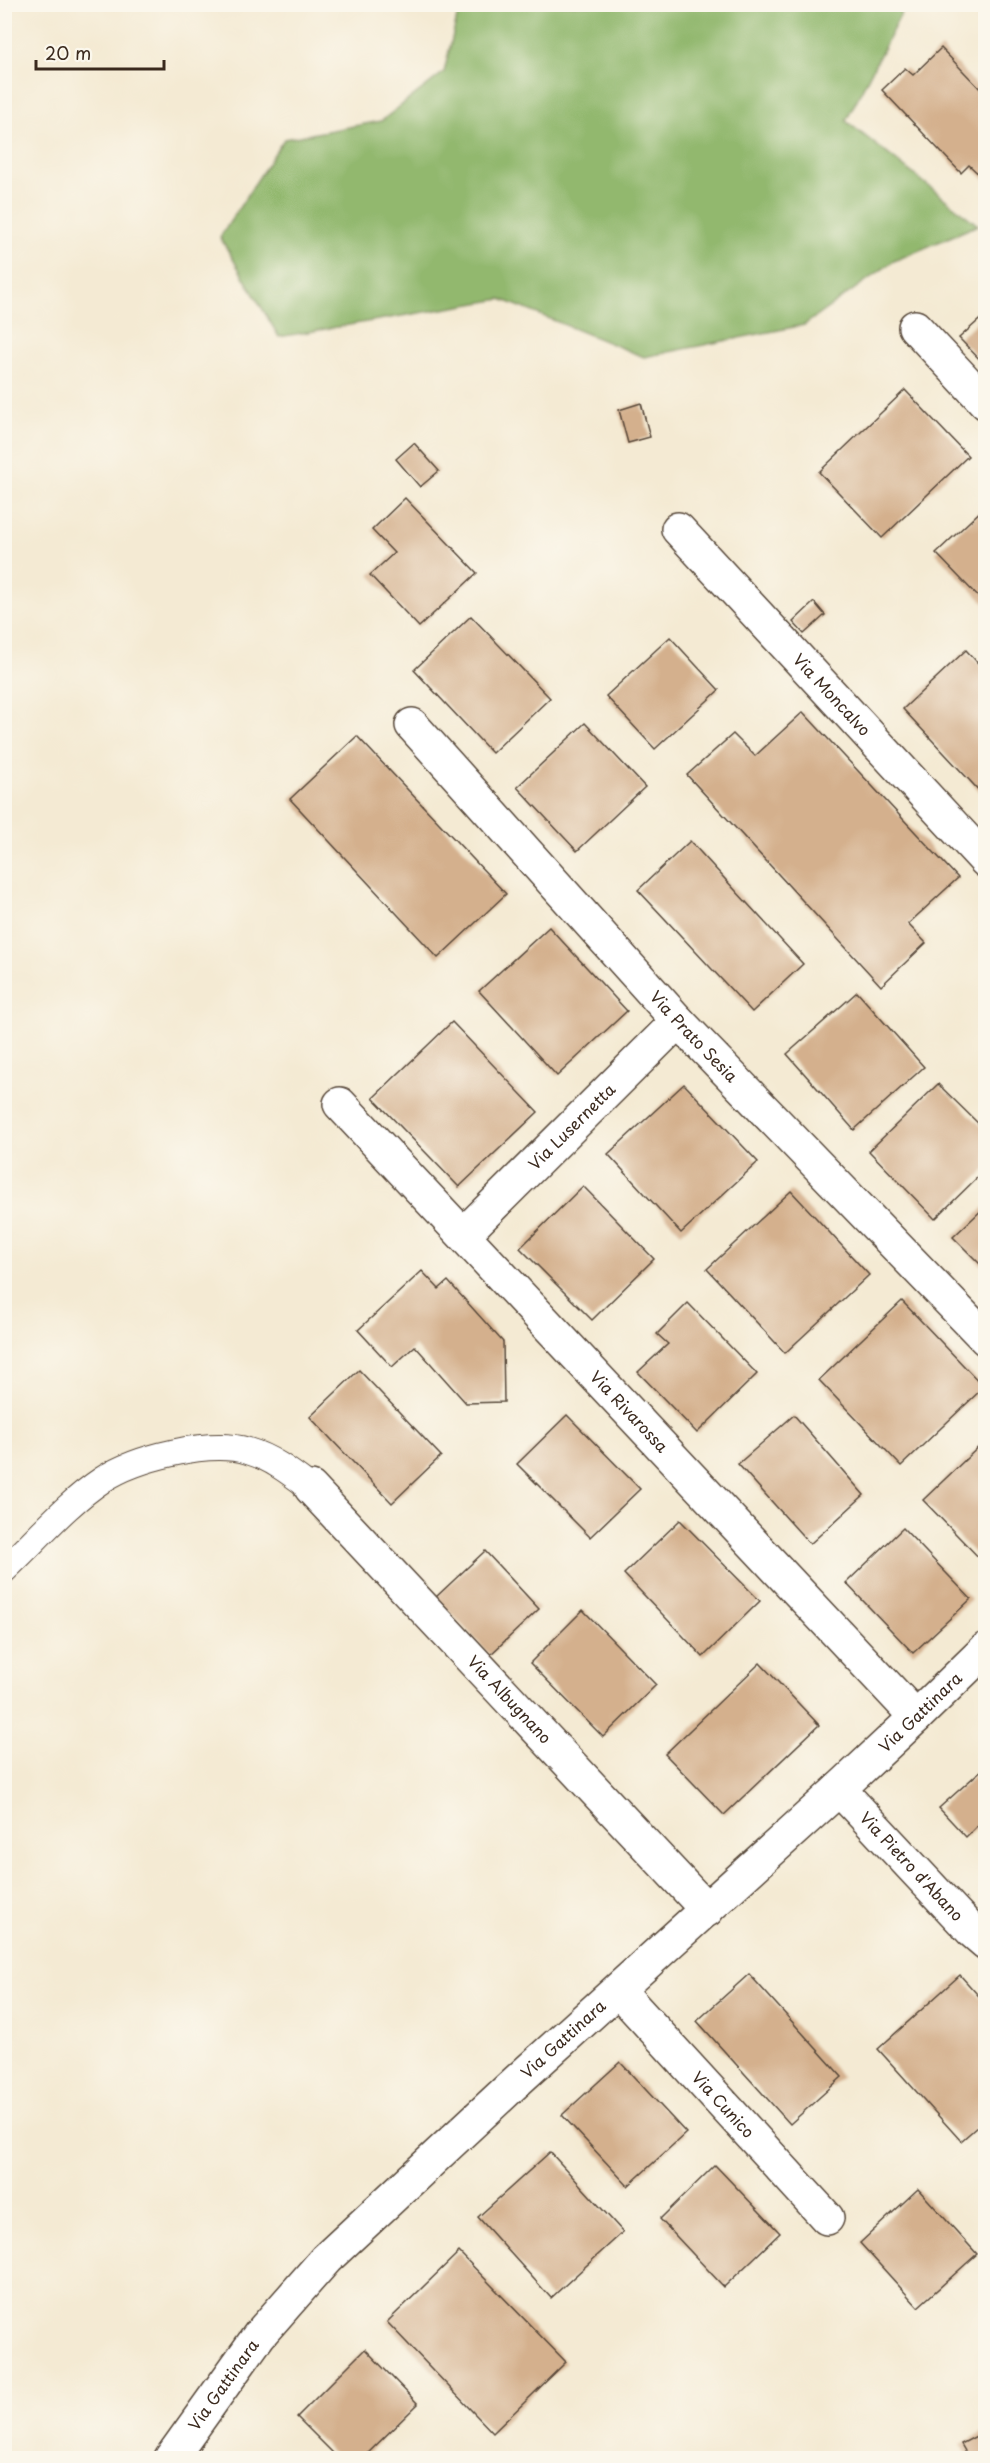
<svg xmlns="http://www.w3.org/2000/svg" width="990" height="2463" viewBox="0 0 990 2463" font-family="'Playpen Sans',sans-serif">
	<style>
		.forest { fill: #92b86e; stroke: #667146; stroke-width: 1.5 }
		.building { fill: #d4b08d }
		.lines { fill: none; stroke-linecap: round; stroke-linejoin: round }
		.service-casing { stroke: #574739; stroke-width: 28 }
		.minor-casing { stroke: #574739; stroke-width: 36 }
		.service { stroke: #fff; stroke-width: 26 }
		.minor { stroke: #fff; stroke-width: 33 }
		.labels { text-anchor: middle; stroke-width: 5; stroke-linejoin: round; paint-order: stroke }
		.street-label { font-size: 16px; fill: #3b2a1e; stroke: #fbf7ec }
	</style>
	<rect width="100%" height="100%" fill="#fbf7ec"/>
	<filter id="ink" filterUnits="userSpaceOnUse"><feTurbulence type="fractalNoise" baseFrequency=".0167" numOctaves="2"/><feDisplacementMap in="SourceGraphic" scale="12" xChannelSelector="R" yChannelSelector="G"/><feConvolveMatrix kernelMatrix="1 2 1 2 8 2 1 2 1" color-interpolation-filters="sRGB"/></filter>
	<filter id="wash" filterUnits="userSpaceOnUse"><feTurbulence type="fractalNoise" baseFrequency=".008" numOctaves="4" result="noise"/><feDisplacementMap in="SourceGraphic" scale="24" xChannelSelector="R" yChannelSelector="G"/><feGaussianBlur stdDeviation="1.35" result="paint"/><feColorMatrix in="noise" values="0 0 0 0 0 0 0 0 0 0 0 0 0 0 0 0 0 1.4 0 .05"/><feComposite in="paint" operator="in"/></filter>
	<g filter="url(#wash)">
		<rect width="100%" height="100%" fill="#f4ead3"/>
		<path class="forest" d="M460 5H899L902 12 846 121 978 225 894 261 804 325 644 357 501 299 279 337 220 237 284 139 381 121 444 72Z"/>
		<g id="blocks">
			<g class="building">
				<path d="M941 48 986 95V181L969 165 961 173 882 90 905 68 913 75Z"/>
				<path d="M986 314V366L959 338Z"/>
				<path d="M905 390 968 456 882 538 819 472Z"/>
				<path d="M641 403 650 437 628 443 619 410Z"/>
				<path d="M414 443 439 471 420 487 396 459Z"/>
				<path d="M405 498 477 573 419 627 370 575 394 553 372 530Z"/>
				<path d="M986 506V605L936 553Z"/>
				<path d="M814 602 825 615 804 634 793 622Z"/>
				<path d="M471 616 550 698 492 753 414 670Z"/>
				<path d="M670 637 719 690 655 749 606 696Z"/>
				<path d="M966 650 986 672V798L903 709Z"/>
				<path d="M803 712 958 878 908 924 926 943 881 986 687 775 733 734 755 756Z"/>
				<path d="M585 723 645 787 577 851 517 787Z"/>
				<path d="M357 736 506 894 438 958 290 799Z"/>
				<path d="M690 841 803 964 752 1012 638 890Z"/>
				<path d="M549 927 627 1011 557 1076 479 991Z"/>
				<path d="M857 992 924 1067 854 1130 787 1054Z"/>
				<path d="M452 1022 538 1112 459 1187 373 1098Z"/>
				<path d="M684 1084 758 1162 681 1233 608 1154Z"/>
				<path d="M938 1084 986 1131V1169L935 1219 869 1151Z"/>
				<path d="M583 1186 654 1259 592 1320 520 1248Z"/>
				<path d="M791 1191 869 1275 785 1353 707 1269Z"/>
				<path d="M986 1206V1270L953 1237Z"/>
				<path d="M422 1271 439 1289 448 1281 503 1342 504 1402 466 1403 415 1346 392 1367 358 1330Z"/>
				<path d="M902 1301 984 1387 901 1466 819 1380Z"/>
				<path d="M688 1303 757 1374 697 1433 638 1372 668 1344 657 1334Z"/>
				<path d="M359 1370 441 1456 392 1503 310 1417Z"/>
				<path d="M567 1415 640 1489 590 1537 517 1464Z"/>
				<path d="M794 1415 864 1495 810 1544 738 1464Z"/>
				<path d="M986 1440V1565L923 1500Z"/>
				<path d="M680 1520 760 1601 703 1657 624 1574Z"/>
				<path d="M903 1528 971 1599 913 1653 846 1583Z"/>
				<path d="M485 1551 539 1609 490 1655 436 1597Z"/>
				<path d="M583 1610 656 1685 603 1737 530 1663Z"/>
				<path d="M760 1663 819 1725 724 1815 665 1754Z"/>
				<path d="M986 1766V1825L982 1821 966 1837 939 1808Z"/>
				<path d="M749 1974 842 2077 790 2124 697 2021Z"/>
				<path d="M960 1975 986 2004V2119L961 2141 878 2049Z"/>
				<path d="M620 2062 686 2133 628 2186 562 2115Z"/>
				<path d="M550 2152 623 2232 551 2298 478 2217Z"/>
				<path d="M715 2165 780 2233 724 2287 660 2219Z"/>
				<path d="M918 2189 977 2254 918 2307 860 2243Z"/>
				<path d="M459 2252 566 2362 493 2433 387 2322Z"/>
				<path d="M365 2349 418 2404 363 2458H338L297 2417Z"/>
				<path d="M986 2431V2458H969L961 2444Z"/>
			</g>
		</g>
	</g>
	<g filter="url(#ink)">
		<use href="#blocks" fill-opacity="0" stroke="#574739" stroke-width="1.5"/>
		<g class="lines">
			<g class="service-casing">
				<path id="service" d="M4 1570C36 1540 66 1504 102 1480 135 1458 210 1439 248 1451 272 1458 291 1473 311 1488"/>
			</g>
			<g class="minor-casing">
				<g id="minor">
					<path d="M915 327 986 403"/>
					<path id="s1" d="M678 529 986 861"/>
					<path id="s2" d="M412 725 678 1021 986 1339"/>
					<path id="s3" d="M340 1104 916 1717"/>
					<path id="s4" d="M464 1234 678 1021"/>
					<path id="s5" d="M311 1488 707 1910"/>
					<path id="s6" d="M839 1789 972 1931 986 1943"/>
					<path id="s7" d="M619 1991 827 2218"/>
					<path id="s8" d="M171 2458 260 2334 326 2259 517 2081 839 1789 916 1717 986 1649"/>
				</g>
			</g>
			<use href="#service" class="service"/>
			<use href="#minor" class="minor"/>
		</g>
	</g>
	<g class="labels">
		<g class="street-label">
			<text dy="6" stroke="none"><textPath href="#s1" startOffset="226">Via Moncalvo</textPath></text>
			<text dy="6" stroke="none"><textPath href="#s2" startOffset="420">Via Prato Sesia</textPath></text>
			<text dy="6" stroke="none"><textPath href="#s4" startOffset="152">Via Lusernetta</textPath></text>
			<text dy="6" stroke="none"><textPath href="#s3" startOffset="422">Via Rivarossa</textPath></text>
			<text dy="6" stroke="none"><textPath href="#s5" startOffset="290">Via Albugnano</textPath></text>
			<text dy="6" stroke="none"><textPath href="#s8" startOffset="1060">Via Gattinara</textPath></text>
			<text dy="6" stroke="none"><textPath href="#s6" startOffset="106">Via Pietro d'Abano</textPath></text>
			<text dy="6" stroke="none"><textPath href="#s8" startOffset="576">Via Gattinara</textPath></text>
			<text dy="6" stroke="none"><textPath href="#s7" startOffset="154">Via Cunico</textPath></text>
			<text dy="6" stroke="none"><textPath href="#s8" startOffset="90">Via Gattinara</textPath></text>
		</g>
	</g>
	<rect width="990" height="2463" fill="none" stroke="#fbf7ec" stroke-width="24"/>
	<path d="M36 60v9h128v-9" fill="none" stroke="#3b2a1e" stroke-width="3"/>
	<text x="45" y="60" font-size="18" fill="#3b2a1e" stroke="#fbf7ec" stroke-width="4.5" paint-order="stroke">20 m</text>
</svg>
